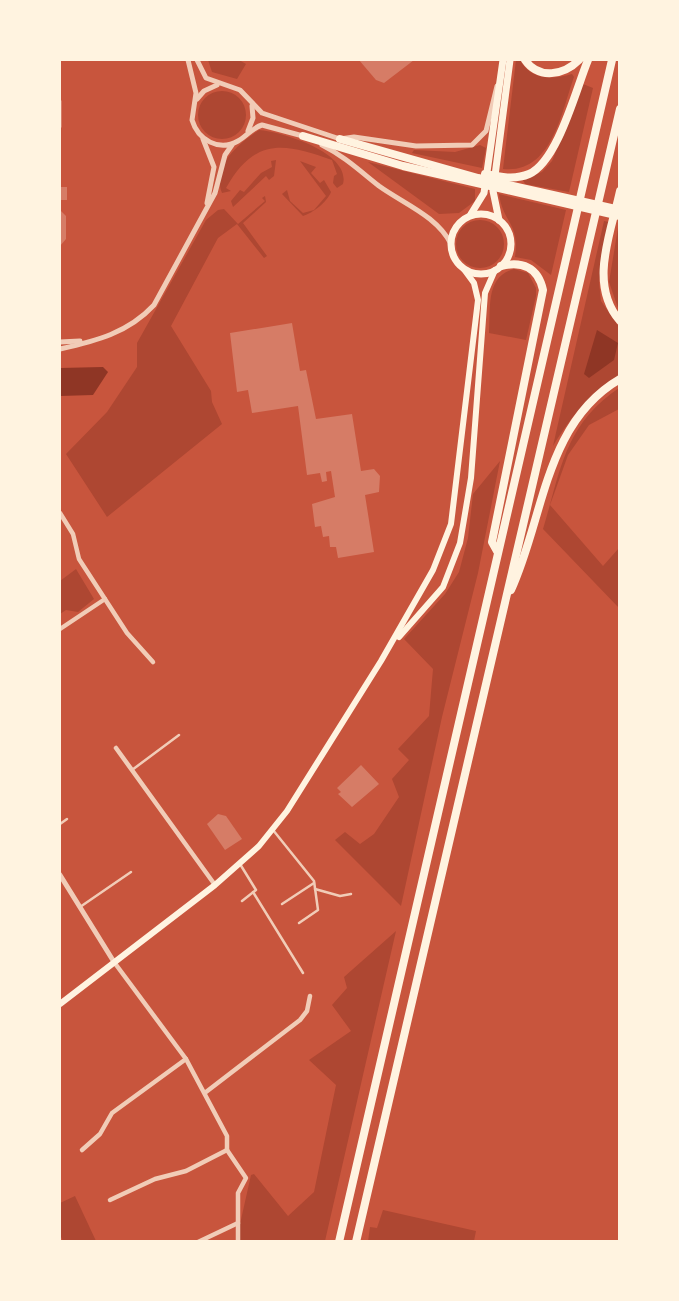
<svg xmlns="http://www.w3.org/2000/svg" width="679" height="1301" viewBox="0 0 679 1301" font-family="Poppins,sans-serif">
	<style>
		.green { fill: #ae4732 }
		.water { fill: #8f3625 }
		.building { fill: #d67c66 }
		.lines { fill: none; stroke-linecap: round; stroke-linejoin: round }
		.service { stroke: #f1ccb7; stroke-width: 2.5 }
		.minor { stroke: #f1ccb7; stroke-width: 4.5 }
		.tertiary { stroke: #f1ccb7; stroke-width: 5 }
		.secondary { stroke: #fff3e0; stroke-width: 6 }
		.primary { stroke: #fff3e0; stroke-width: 7 }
		.motorway { stroke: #fff3e0; stroke-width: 8 }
	</style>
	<rect width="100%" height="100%" fill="#c8553d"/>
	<g class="green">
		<path d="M208 60H239L246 64 237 79 212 72Z"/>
		<path d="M516 60H520C531 80 551 80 572 74L574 77C561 113 552 174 503 169Z"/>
		<path d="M583 84 593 88 569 192 525 184 523 180 542 172 552 161Z"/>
		<circle cx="222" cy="115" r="24"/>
		<path d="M259 130C283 132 351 153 343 184L337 188 333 183 334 176 337 174 332 160C283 142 254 138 226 188L231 191 222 193C211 165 240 143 259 130Z"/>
		<path d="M480 145 486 148 482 168 412 153 414 150 455 152Z"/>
		<path d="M276 160 274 176 269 180 266 176 233 207 231 201 240 190 244 192 261 173 272 167 271 161Z"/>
		<path d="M300 161 316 167 311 173 320 183 324 180 331 192C327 202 313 213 303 216L282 194 287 190 290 201 303 213 314 210 326 196Z"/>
		<path d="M368 162 475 189V201L459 213 439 214Z"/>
		<path d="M499 194 566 210 551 275 531 260 515 257C520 223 503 223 499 194Z"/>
		<path d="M265 196 266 202 243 223 267 256 264 258 237 224 218 238 171 326 211 391 212 402 222 424 107 517 66 454 107 412 137 367V343L206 220 218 210 224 209 238 224 265 201 262 198Z"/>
		<circle cx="480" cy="244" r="24"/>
		<path d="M604 221 609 222 599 282 601 301 619 327V375C590 393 571 417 553 446Z"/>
		<path d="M619 222H620L619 311 609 282Z"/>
		<path d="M514 269 528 273 536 288V296L526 340 489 333C491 308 485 277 514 269Z"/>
		<path d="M619 388V409L589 425 568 455 550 505 603 566 619 548V608L543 529C561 470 564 425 619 388Z"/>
		<path d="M500 461 478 573 442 717 401 906 335 840 345 832 360 844 374 834 399 797 392 779 409 760 398 749 429 716 433 669 404 639 445 594 459 572 468 538 473 494Z"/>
		<path d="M76 569 94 599 78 612 66 610 60 614V581Z"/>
		<path d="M396 931 325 1241 236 1242 251 1175 254 1174 288 1216 314 1192 336 1085 309 1060 351 1031 332 1005 347 988 344 977Z"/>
		<path d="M75 1196 96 1241H63L60 1235V1203Z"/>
		<path d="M383 1210 476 1231 474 1241 368 1242 370 1227 377 1228Z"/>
	</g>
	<g class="water">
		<path d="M597 330 618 343 614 360 589 378 584 374Z"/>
		<path d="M103 367 108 372 93 395 60 396V368Z"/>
	</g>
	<g class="building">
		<path d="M359 60H414L384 83 376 80Z"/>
		<path d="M60 99 62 101V127L60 129Z"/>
		<rect x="60" y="187" width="7" height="13"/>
		<path d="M60 210 66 216V239L60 246Z"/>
		<path d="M292 323 300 371 306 370 316 419 352 414 361 471 374 469 380 476 379 492 365 495 374 552 338 558 336 547H330L329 536 323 537 321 526 315 527 312 504 335 497 331 471 326 472 327 481 322 482 320 473 307 475 298 406 252 413 248 390 237 392 230 333Z"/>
		<path d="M361 765 379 784 352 807 338 794 341 792 337 788Z"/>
		<path d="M218 814 226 816 242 839 225 850 207 824Z"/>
	</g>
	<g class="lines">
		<g class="service">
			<path d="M132 770 179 735"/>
			<path d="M60 824 67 819"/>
			<path d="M273 830 314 881 318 910 299 923"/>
			<path d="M240 864 256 890 242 901"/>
			<path d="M315 889 340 896 351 894"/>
			<path d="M253 892 303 973"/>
			<path d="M282 904 314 883"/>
			<path d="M80 907 131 872"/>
		</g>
		<g class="minor">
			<path d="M60 513 73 534 79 559 127 633 153 662"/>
			<path d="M60 629 105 599"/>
			<path d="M116 748 215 885"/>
			<path d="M114 962 186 1059 227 1136V1150"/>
			<path d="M206 1092 300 1020 307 1011 310 996"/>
			<path d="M82 1150 100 1134 112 1113 186 1059"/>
			<path d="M227 1150 246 1178 238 1193V1242"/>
			<path d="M110 1200 155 1179 186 1171 227 1150"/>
			<path d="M198 1242 238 1223"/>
		</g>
		<g class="tertiary">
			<path d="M188 60 196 93 192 120C198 140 219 152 238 141 247 136 252 128 262 125L303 136"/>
			<path d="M197 60 206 78 240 90 262 113 340 139 354 137 416 146 472 145 486 131 497 86"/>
			<path d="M197 99 204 91 217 85"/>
			<path d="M248 131 253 118 252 106"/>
			<path d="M203 139 214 167 207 203"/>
			<path d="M322 145C344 156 360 171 379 186 404 204 437 216 451 244"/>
			<path d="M60 342 80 341"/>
			<path d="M60 349C96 341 128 333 154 305L215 193 225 155 232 145"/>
			<path d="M60 875 114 962"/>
		</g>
		<g class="secondary">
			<path d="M399 637 443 587 460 543 471 478 485 293 495 270"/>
			<path d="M60 1004 215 885 259 846 287 811 381 661 433 570 451 524 478 300 474 283 463 268"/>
		</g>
		<g class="primary">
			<path d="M471 214 484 193 503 60"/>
			<circle cx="481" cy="244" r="30"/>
			<path d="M499 220 493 191 510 60"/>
		</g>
		<g class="motorway">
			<path d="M525 60C539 80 564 75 579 60"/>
			<path d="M303 136 403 166 620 216"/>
			<path d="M340 139 478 178 620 210"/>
			<path d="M485 174C500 177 515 180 529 174 558 161 576 89 588 60"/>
			<path d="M620 191C611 233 588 284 620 321"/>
			<path d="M497 551 492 542 543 290C538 267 522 261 501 266"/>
			<path d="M511 590C544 519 544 423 620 379"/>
			<path d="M339 1242 612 60"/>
			<path d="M356 1242 620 109"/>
		</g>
	</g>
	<rect width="679" height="1301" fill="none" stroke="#fff3e0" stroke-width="122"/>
</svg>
